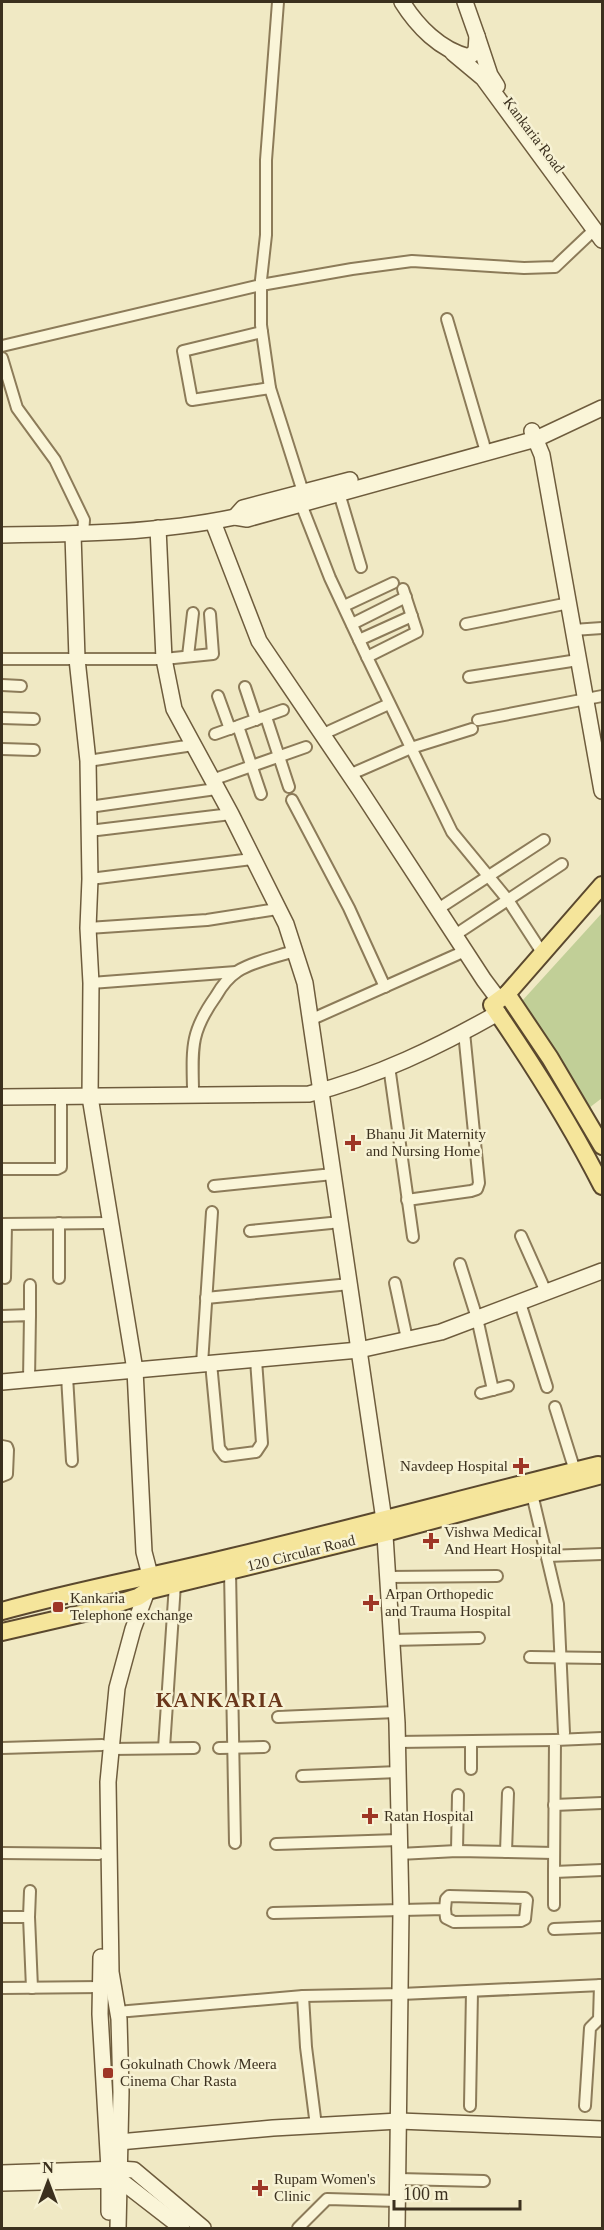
<svg xmlns="http://www.w3.org/2000/svg" width="604" height="2230" viewBox="0 0 604 2230" font-family="Georgia,serif">
	<style>
		.green { fill: #c1cf97 }
		.lines { fill: none; stroke-linecap: round; stroke-linejoin: round }
		.street-casing { stroke: #8c7b59; stroke-width: 14 }
		.secondary-casing { stroke: #6e5c3d; stroke-width: 18 }
		.primary-casing { stroke: #5a482e; stroke-width: 20 }
		.street { stroke: #faf5d8; stroke-width: 10 }
		.secondary { stroke: #faf5d8; stroke-width: 15 }
		.primary { stroke: #f5e59b; stroke-width: 16 }
		.poi-dot { fill: #9e3626; stroke: #f7f2d4; stroke-width: 2 }
		.labels { text-anchor: middle; stroke-width: 5; stroke-linejoin: round; paint-order: stroke }
		.street-label { font-size: 15px; fill: #3b301e; stroke: #f7f2d4 }
		.poi-label { font-size: 15px; fill: #3b301e; stroke: #f7f2d4; text-anchor: start }
		.district-label { font-size: 21px; font-weight: bold; letter-spacing: 1.5px; fill: #6a371b; stroke: #f7f2d4 }
	</style>
	<rect width="100%" height="100%" fill="#f0e9c4"/>
	<path class="green" d="M602 913V1098L589 1108 575 1090 522 1001Z"/>
	<g class="lines">
		<g class="street-casing">
			<g id="street">
				<path d="M278 2 266 160V235L261 280V325L270 388 303 492 301 504 330 578 367 657 452 832 508 900 543 954"/>
				<path d="M447 319 484 445"/>
				<path d="M262 332 183 351 192 400 270 388"/>
				<path d="M2 346 261 285 352 269 412 261 524 268 555 267 595 229"/>
				<path d="M2 358 17 408 55 460 84 520 83 535"/>
				<path d="M339 493 361 567"/>
				<path d="M344 606 393 583"/>
				<path d="M352 624 406 597"/>
				<path d="M466 624 569 603"/>
				<path d="M573 630 602 628"/>
				<path d="M359 640 412 616"/>
				<path d="M188 656 193 613"/>
				<path d="M367 657 417 632 403 589"/>
				<path d="M2 659H164L213 654 210 614"/>
				<path d="M469 677 578 660"/>
				<path d="M2 685 21 686"/>
				<path d="M245 687 256 720"/>
				<path d="M218 696 230 729"/>
				<path d="M266 717 289 787"/>
				<path d="M2 718 34 719"/>
				<path d="M478 720 602 696"/>
				<path d="M215 734 235 727"/>
				<path d="M321 735 389 704"/>
				<path d="M2 749 34 750"/>
				<path d="M88 761 193 745"/>
				<path d="M349 775 411 748 472 729"/>
				<path d="M212 780 306 747"/>
				<path d="M261 794 238 726 283 710"/>
				<path d="M292 800 349 908 385 987"/>
				<path d="M89 807 216 789"/>
				<path d="M89 831 231 814"/>
				<path d="M90 879 252 859"/>
				<path d="M438 909 544 840"/>
				<path d="M88 928 207 920 277 909"/>
				<path d="M455 935 562 864"/>
				<path d="M91 983 236 972"/>
				<path d="M310 1020 465 951"/>
				<path d="M389 1066 413 1237"/>
				<path d="M193 1088C192 1046 191 1031 216 996 221 987 229 977 238 971 254 961 276 957 294 951"/>
				<path d="M2 1169H57L61 1167V1097"/>
				<path d="M214 1186 333 1174"/>
				<path d="M407 1200 471 1191 477 1189 479 1183 464 1032"/>
				<path d="M2 1224 110 1223"/>
				<path d="M250 1231 341 1222"/>
				<path d="M521 1236 546 1292"/>
				<path d="M460 1264 477 1318 493 1390"/>
				<path d="M5 1278 6 1224"/>
				<path d="M59 1278V1223"/>
				<path d="M395 1283 407 1339"/>
				<path d="M206 1298 350 1284"/>
				<path d="M520 1303 547 1387"/>
				<path d="M30 1315V1285"/>
				<path d="M2 1316 30 1315 29 1380"/>
				<path d="M211 1363 219 1448 225 1456 256 1452 262 1443 256 1360"/>
				<path d="M202 1364 212 1212"/>
				<path d="M67 1376 72 1461"/>
				<path d="M481 1393 508 1386"/>
				<path d="M555 1407 575 1471"/>
				<path d="M2 1446 7 1447 8 1450 7 1474 2 1476"/>
				<path d="M532 1494 558 1604 564 1733"/>
				<path d="M547 1556 602 1554"/>
				<path d="M230 1571 235 1843"/>
				<path d="M388 1577 497 1576"/>
				<path d="M392 1640 479 1638"/>
				<path d="M530 1657 602 1658"/>
				<path d="M278 1717 396 1712"/>
				<path d="M602 1738 555 1740 554 1872 602 1870"/>
				<path d="M397 1742 555 1740"/>
				<path d="M2 1748 102 1745"/>
				<path d="M164 1748 175 1584"/>
				<path d="M219 1748 264 1747"/>
				<path d="M111 1749 194 1748"/>
				<path d="M471 1769V1742"/>
				<path d="M302 1776 398 1772"/>
				<path d="M554 1805 602 1803"/>
				<path d="M276 1844 399 1840"/>
				<path d="M457 1851 458 1795"/>
				<path d="M506 1852 508 1793"/>
				<path d="M2 1853 99 1854"/>
				<path d="M399 1854 457 1851 554 1853"/>
				<path d="M30 1891 29 1917 32 1988"/>
				<path d="M554 1905V1872"/>
				<path d="M273 1913 445 1909 446 1918 454 1922 521 1921 525 1919 527 1900 525 1898 449 1896 446 1899 445 1909"/>
				<path d="M2 1917H29"/>
				<path d="M554 1929 602 1927"/>
				<path d="M2 1988 101 1987"/>
				<path d="M303 1996 306 2047 316 2126"/>
				<path d="M117 2012 303 1996 401 1994 602 1985"/>
				<path d="M470 2106 472 1991"/>
				<path d="M585 2106 590 2028 599 2019 600 1985"/>
				<path d="M398 2179 484 2181"/>
				<path d="M298 2228 327 2199 398 2201"/>
			</g>
		</g>
		<g class="secondary-casing">
			<g id="secondary">
				<path d="M402 2C417 26 440 50 469 57L476 51 477 36 465 2"/>
				<path d="M477 36 490 75 497 86"/>
				<path d="M453 53 483 78 602 240"/>
				<path d="M532 431 542 455 602 791"/>
				<path d="M235 517 243 508 350 480"/>
				<path d="M213 522 259 641 360 790 484 980 499 1000"/>
				<path d="M158 528 164 659 174 709 231 814 286 924 305 983 384 1520 397 1723 401 1910 397 2228"/>
				<path d="M73 534 77 659 88 761 90 879 88 928 91 983 90 1097 135 1370 144 1552 150 1575"/>
				<path d="M2 535C80 534 158 533 235 517L247 519 536 439 602 408"/>
				<path d="M2 1097 309 1094C376 1077 438 1047 498 1013"/>
				<path d="M2 1382 359 1350 441 1332 602 1271"/>
				<path d="M101 1957 100 2014 109 2169V2212"/>
				<path d="M119 2142 273 2128 399 2121 602 2129"/>
				<path d="M2 2173 119 2169 134 2170 203 2228"/>
				<path d="M2 2183 120 2180 182 2228"/>
				<path d="M118 2228 121 2092 119 2019 111 1972 108 1782 117 1688 133 1629 147 1591"/>
			</g>
		</g>
		<g class="primary-casing">
			<g id="primary">
				<path d="M602 885 507 994 492 1005C532 1063 570 1123 602 1186"/>
				<path d="M507 994 550 1058 602 1146"/>
				<path d="M2 1611C78 1590 155 1576 232 1557 354 1528 476 1495 598 1465"/>
				<path d="M2 1632 93 1611 138 1597 147 1591 385 1533 602 1475"/>
			</g>
		</g>
		<use href="#street" class="street"/>
		<use href="#secondary" class="secondary"/>
		<use href="#primary" class="primary"/>
	</g>
	<g class="poi-dot">
		<path d="M350 1134h6v6h6v6h-6v6h-6v-6h-6v-6h6z"/>
		<path d="M518 1457h6v6h6v6h-6v6h-6v-6h-6v-6h6z"/>
		<path d="M428 1532h6v6h6v6h-6v6h-6v-6h-6v-6h6z"/>
		<path d="M368 1594h6v6h6v6h-6v6h-6v-6h-6v-6h6z"/>
		<rect x="52" y="1601" width="12" height="12" rx="3"/>
		<path d="M367 1807h6v6h6v6h-6v6h-6v-6h-6v-6h6z"/>
		<rect x="102" y="2067" width="12" height="12" rx="3"/>
		<path d="M257 2179h6v6h6v6h-6v6h-6v-6h-6v-6h6z"/>
	</g>
	<g class="labels">
		<g class="street-label">
			<text transform="translate(534 135) rotate(53)" y="5">Kankaria Road</text>
			<text transform="translate(301 1553) rotate(-14)" y="5">120 Circular Road</text>
		</g>
		<g class="poi-label">
			<text x="366" y="1139">Bhanu Jit Maternity<tspan x="366" dy="17">and Nursing Home</tspan></text>
			<text x="508" y="1471" text-anchor="end">Navdeep Hospital</text>
			<text x="444" y="1537">Vishwa Medical<tspan x="444" dy="17">And Heart Hospital</tspan></text>
			<text x="385" y="1599">Arpan Orthopedic<tspan x="385" dy="17">and Trauma Hospital</tspan></text>
			<text x="70" y="1603">Kankaria<tspan x="70" dy="17">Telephone exchange</tspan></text>
			<text x="384" y="1821">Ratan Hospital</text>
			<text x="120" y="2069">Gokulnath Chowk /Meera<tspan x="120" dy="17">Cinema Char Rasta</tspan></text>
			<text x="274" y="2184">Rupam Women's<tspan x="274" dy="17">Clinic</tspan></text>
		</g>
		<g class="district-label">
			<text x="220" y="1707">KANKARIA</text>
		</g>
	</g>
	<rect width="604" height="2230" fill="none" stroke="#3b301e" stroke-width="6"/>
	<g transform="translate(48 2182)" stroke="#f7f2d4" stroke-width="4.5" paint-order="stroke">
	<path d="M0-4.5L10 22L0 15L-10 22Z" fill="#3b301e"/>
	<text y="-9" font-size="16" font-weight="bold" text-anchor="middle" fill="#3b301e">N</text>
	</g>
	<path d="M394 2200v9h126v-9" fill="none" stroke="#3b301e" stroke-width="3"/>
	<text x="403" y="2200" font-size="18" fill="#3b301e" stroke="#f7f2d4" stroke-width="4.5" paint-order="stroke">100 m</text>
</svg>
